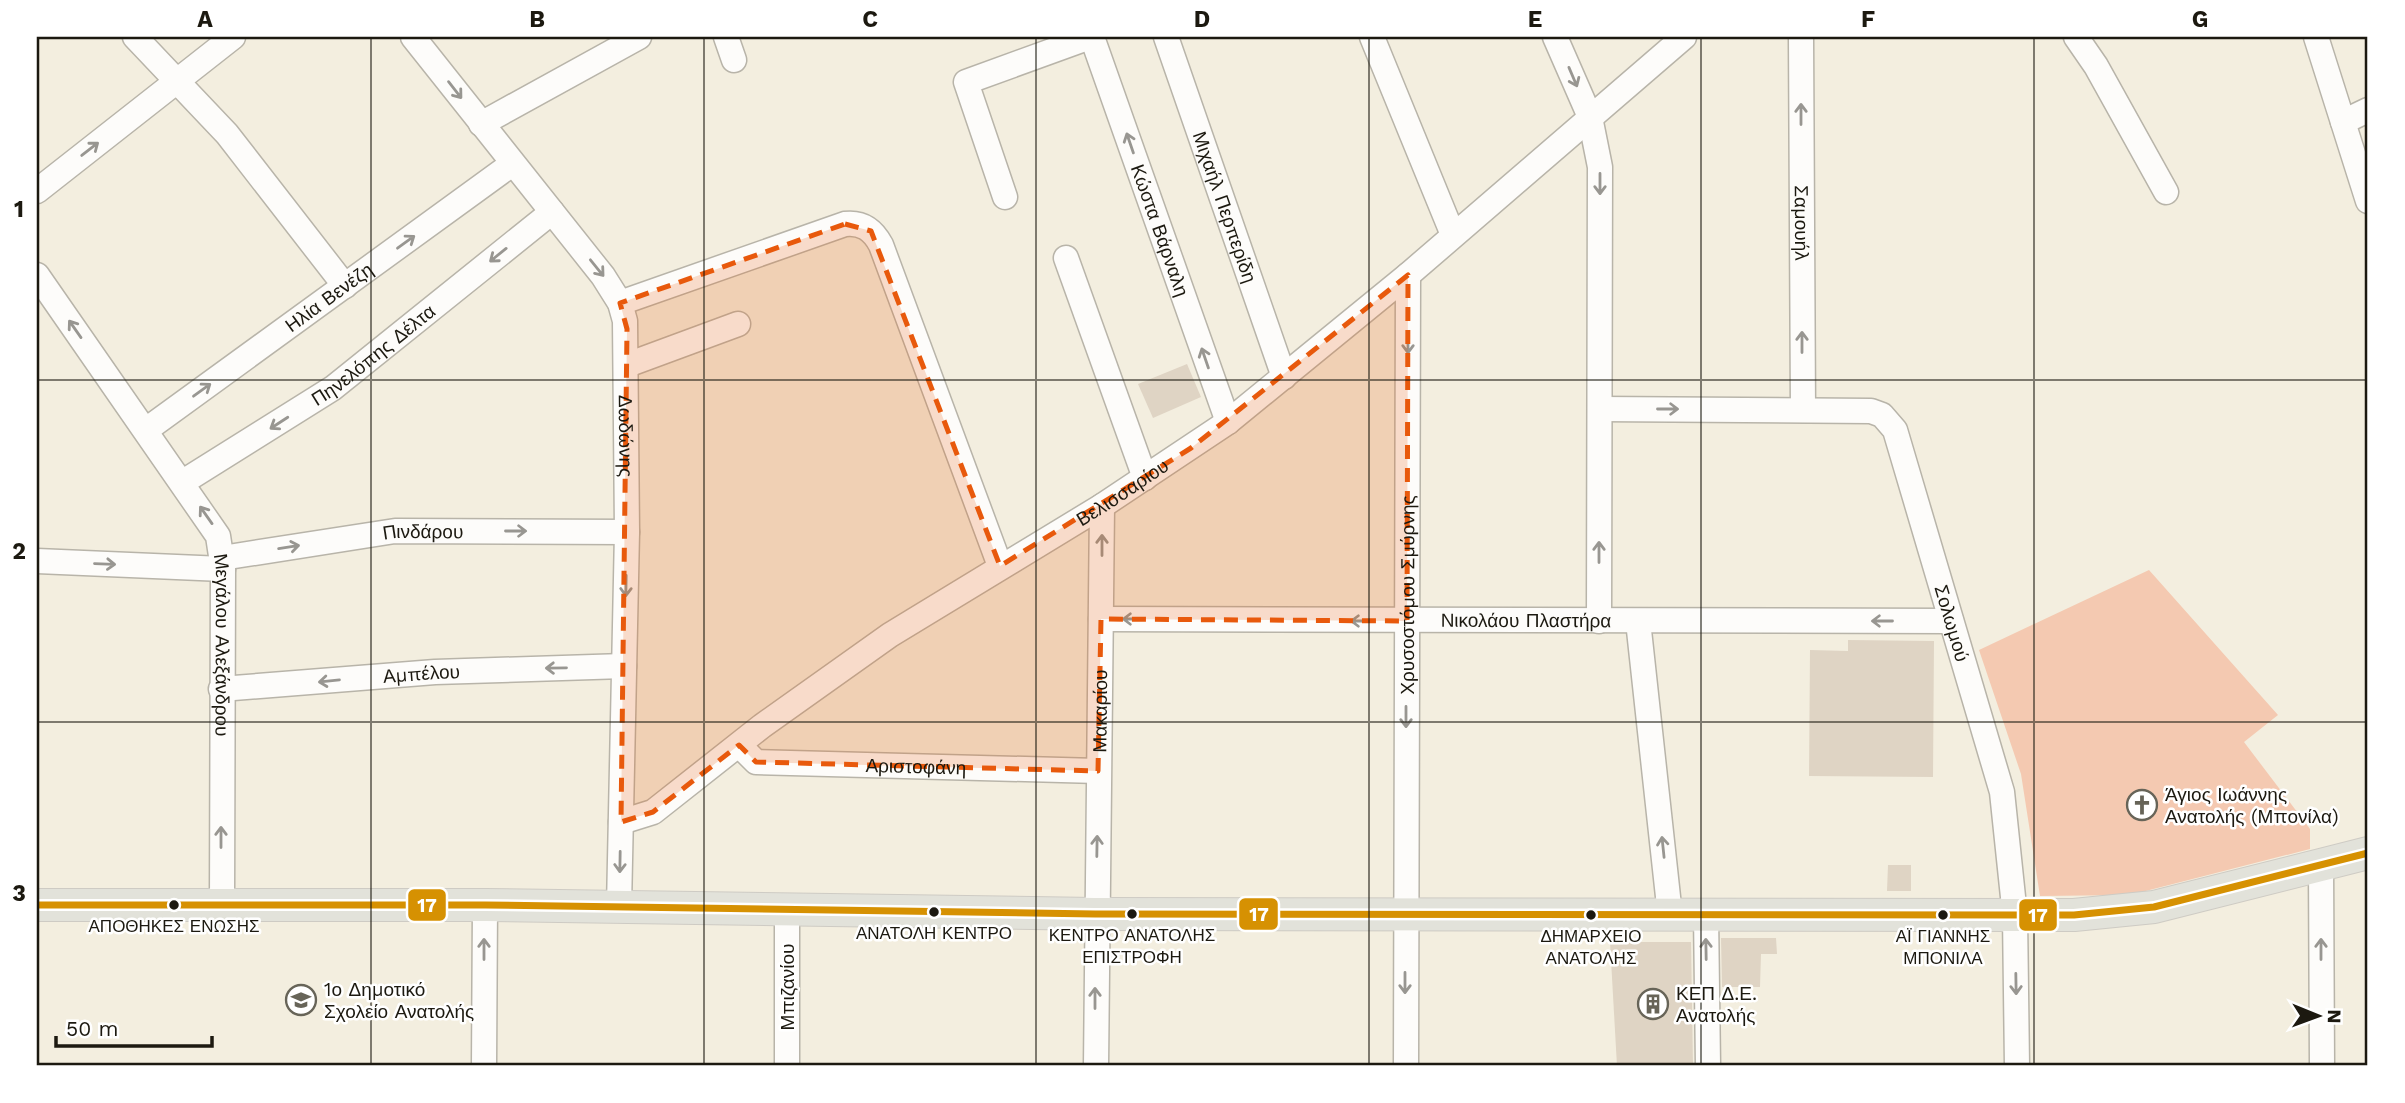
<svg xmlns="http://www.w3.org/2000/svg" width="2405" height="1103" viewBox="0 0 2405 1103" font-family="'Work Sans',sans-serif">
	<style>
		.green { fill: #f4c9b1 }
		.building { fill: #dfd4c4 }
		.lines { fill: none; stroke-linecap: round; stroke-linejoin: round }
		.minor-casing { stroke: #b8b4a9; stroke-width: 27 }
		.major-casing { stroke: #cecbc4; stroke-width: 34 }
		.minor { stroke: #fdfcfa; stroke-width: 24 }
		.major { stroke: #e2e2da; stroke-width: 32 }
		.bus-1-casing { stroke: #fff; stroke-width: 12 }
		.bus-1 { stroke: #d69102; stroke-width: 7 }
		.oneway { stroke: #989691 }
		.marked { fill: #e8590c; fill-opacity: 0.2; stroke: #e8590c; stroke-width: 5; stroke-dasharray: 14 9; stroke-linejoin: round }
		.grid { fill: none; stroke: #1c1910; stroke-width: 2; stroke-opacity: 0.55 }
		.bus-dot { fill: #1c1910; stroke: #fff; stroke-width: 2.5 }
		.labels { text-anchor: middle; stroke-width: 5; stroke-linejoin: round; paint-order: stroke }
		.bus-label { font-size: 17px; fill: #1c1910; stroke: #fff }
		.street-label { font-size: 19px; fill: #1c1910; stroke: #fff }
		.poi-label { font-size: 19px; fill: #1c1910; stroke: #fff; text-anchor: start }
		.line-badge { stroke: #fff; stroke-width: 2.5 }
		.badge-label { font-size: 19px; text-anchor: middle; font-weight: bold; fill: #fff }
		.neatline { fill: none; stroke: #1c1910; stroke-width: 2.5 }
		.grid-label { font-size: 23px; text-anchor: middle; font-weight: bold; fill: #1c1910 }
	</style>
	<rect width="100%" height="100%" fill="#f3eedf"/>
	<path class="green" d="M2149 570 2278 715 2244 742 2310 829V849L2130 895 2040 896 2021 774 1979 650Z"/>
	<g class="building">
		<path d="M1187 364 1201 397 1153 418 1138 384Z"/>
		<path d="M1848 640 1934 641 1933 777 1809 776 1810 650 1848 651Z"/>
		<path d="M1888 865H1911V891H1887Z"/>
		<path d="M1721 938H1776L1777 954H1761L1760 987H1722Z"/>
		<path d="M1610 942H1691L1693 1066H1617Z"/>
	</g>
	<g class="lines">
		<g class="minor-casing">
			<g id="minor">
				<path d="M135 37 227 134 345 286"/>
				<path id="s1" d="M413 37 603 276 620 303 625 321 627 532 619 907"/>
				<path d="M726 37 734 60"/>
				<path id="s2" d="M1092 37 1228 422"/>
				<path id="s3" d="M1166 37 1284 377"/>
				<path d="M1372 37 1453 235"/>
				<path d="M1555 37 1590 117 1600 167 1599 621"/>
				<path id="s4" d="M1801 37 1803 410"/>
				<path d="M2076 37 2096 66 2166 192"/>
				<path d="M2316 37 2368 201"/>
				<path d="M2343 122 2368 110"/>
				<path d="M481 124 639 37"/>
				<path d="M37 191 233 37"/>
				<path d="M1005 197 966 82 1090 37"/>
				<path d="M1066 258 1145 478"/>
				<path id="s5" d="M37 275 218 536 223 569 222 905"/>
				<path d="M620 303 845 224C862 222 873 230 881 245L1000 566"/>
				<path d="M627 365 738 324"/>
				<path id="s6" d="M1600 409 1871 411 1882 415 1895 430 2002 792 2015 916 2017 1066"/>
				<path id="s7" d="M146 430 512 164"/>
				<path id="s8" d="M183 482 333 388 552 212"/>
				<path id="s9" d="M222 558 395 531 627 532"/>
				<path d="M37 561 223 569"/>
				<path id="s10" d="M1101 619 1951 621"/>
				<path d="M1638 621 1670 915"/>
				<path id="s11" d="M221 689 435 672 624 666"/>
				<path id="s12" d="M739 745 756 762 1098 771"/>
				<path id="s13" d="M621 822 653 812 762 726 890 635 1102 506 1228 422 1408 275 1684 37"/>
				<path d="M2321 865 2322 1066"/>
				<path d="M1706 914 1708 1066"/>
				<path d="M484 1066 485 905"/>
				<path d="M787 1066V908"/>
				<path id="s14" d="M1096 1066 1102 506"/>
				<path id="s15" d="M1406 1066 1408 275"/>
			</g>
		</g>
		<g class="major-casing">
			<path id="major" d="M37 905H485L1095 914 2074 915 2154 907 2368 853"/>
		</g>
		<use href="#minor" class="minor"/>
		<use href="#major" class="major"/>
		<g class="bus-1-casing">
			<path id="bus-1" d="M37 905H485L1095 914 2074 915 2154 907 2368 853"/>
		</g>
		<use href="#bus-1" class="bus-1"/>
	</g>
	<defs><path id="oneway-shaft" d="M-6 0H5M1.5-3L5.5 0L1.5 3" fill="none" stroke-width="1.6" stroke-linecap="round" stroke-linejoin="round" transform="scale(1.75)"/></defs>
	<g class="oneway">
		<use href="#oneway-shaft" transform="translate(1573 77) rotate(67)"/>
		<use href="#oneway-shaft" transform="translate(455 90) rotate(52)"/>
		<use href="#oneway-shaft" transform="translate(1801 114) rotate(-90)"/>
		<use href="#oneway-shaft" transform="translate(1130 143) rotate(-109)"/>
		<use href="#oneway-shaft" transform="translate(90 149) rotate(-38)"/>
		<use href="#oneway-shaft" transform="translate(1600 184) rotate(90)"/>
		<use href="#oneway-shaft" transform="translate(406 242) rotate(-36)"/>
		<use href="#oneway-shaft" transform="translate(498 255) rotate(141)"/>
		<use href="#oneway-shaft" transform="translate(597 268) rotate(51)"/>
		<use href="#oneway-shaft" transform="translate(75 329) rotate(-125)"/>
		<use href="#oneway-shaft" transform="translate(1802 342) rotate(-90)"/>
		<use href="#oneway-shaft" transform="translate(1408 343) rotate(90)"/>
		<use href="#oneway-shaft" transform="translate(1205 358) rotate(-109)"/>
		<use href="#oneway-shaft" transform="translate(202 390) rotate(-36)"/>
		<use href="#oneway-shaft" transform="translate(1668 409)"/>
		<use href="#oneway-shaft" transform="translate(279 423) rotate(147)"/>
		<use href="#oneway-shaft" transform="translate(206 515) rotate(-125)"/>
		<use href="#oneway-shaft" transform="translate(516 531)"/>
		<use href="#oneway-shaft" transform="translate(1102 545) rotate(-90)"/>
		<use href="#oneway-shaft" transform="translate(289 547) rotate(-9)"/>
		<use href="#oneway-shaft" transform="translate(1599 552) rotate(-90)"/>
		<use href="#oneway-shaft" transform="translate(105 564) rotate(2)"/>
		<use href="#oneway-shaft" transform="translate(626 586) rotate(91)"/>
		<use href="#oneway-shaft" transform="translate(1133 619) rotate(-180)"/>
		<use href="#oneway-shaft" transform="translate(1361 621) rotate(-180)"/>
		<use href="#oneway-shaft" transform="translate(1882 621) rotate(-180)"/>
		<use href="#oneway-shaft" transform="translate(556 668) rotate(179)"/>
		<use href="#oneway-shaft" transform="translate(329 681) rotate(174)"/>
		<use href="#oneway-shaft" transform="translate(1406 717) rotate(90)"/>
		<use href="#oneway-shaft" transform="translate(221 837) rotate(-90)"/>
		<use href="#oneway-shaft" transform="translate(1097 846) rotate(-89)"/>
		<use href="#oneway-shaft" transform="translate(1663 847) rotate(-96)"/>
		<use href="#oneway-shaft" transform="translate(620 862) rotate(91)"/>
		<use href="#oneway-shaft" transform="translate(484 949) rotate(-90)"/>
		<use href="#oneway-shaft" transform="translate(1706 949) rotate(-91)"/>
		<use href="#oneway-shaft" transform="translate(2321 949) rotate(-90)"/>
		<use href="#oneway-shaft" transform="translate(1405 983) rotate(90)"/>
		<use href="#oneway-shaft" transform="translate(2016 984) rotate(89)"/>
		<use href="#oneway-shaft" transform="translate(1095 998) rotate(-90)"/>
	</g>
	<path class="marked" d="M845 224 871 231 1000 566 1191 448 1408 275 1407 621 1101 619 1098 771 756 762 739 745 653 812 621 822 627 329 620 303Z"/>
	<path class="grid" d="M371 37V1066M704 37V1066M1036 37V1066M1369 37V1066M1701 37V1066M2034 37V1066M37 380H2368M37 722H2368"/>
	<defs>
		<g id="church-ring" transform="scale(1.575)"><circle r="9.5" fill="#fff" stroke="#676458" stroke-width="1.5"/><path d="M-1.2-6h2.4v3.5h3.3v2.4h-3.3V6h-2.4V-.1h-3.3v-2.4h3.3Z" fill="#676458"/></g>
		<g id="school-ring" transform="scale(1.575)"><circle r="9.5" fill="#fff" stroke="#676458" stroke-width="1.5"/><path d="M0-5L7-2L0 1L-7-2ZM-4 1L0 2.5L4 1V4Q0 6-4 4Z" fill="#676458"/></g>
		<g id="building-ring" transform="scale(1.575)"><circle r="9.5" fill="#fff" stroke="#676458" stroke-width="1.5"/><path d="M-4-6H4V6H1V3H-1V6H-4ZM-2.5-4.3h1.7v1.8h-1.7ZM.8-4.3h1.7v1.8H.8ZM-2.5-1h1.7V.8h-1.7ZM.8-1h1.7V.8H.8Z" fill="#676458"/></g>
	</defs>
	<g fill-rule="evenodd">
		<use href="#church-ring" x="2142" y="805"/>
		<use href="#school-ring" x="301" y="1000"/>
		<use href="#building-ring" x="1653" y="1004"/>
	</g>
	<g class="bus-dot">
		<circle cx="174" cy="905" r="6"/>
		<circle cx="934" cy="912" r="6"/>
		<circle cx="1132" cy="914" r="6"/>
		<circle cx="1591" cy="915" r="6"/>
		<circle cx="1943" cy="915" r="6"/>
	</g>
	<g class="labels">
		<g class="bus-label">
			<text x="174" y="932">ΑΠΟΘΗΚΕΣ ΕΝΩΣΗΣ</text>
			<text x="934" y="939">ΑΝΑΤΟΛΗ ΚΕΝΤΡΟ</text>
			<text x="1132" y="941">ΚΕΝΤΡΟ ΑΝΑΤΟΛΗΣ<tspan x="1132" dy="22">ΕΠΙΣΤΡΟΦΗ</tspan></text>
			<text x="1591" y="942">ΔΗΜΑΡΧΕΙΟ<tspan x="1591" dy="22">ΑΝΑΤΟΛΗΣ</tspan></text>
			<text x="1943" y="942">ΑΪ ΓΙΑΝΝΗΣ<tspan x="1943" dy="22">ΜΠΟΝΙΛΑ</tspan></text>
		</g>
		<g class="street-label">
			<text dy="7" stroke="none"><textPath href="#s3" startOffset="180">Μιχαήλ Περπερίδη</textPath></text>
			<text dy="7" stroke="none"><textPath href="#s4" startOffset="186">Σαμουήλ</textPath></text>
			<text dy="7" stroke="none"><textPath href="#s2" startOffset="205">Κώστα Βάρναλη</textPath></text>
			<text dy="7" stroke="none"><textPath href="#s7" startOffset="226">Ηλία Βενέζη</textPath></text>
			<text dy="7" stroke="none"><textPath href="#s8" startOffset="229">Πηνελόπης Δέλτα</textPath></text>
			<text dy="7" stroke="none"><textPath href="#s1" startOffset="471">Δωδώνης</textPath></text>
			<text dy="7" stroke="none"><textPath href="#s13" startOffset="602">Βελισσαρίου</textPath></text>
			<text dy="7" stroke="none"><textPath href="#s9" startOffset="203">Πινδάρου</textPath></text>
			<text dy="7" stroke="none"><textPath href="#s15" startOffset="471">Χρυσοστόμου Σμύρνης</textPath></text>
			<text dy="7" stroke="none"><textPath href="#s10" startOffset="425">Νικολάου Πλαστήρα</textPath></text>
			<text dy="7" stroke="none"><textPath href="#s6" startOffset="504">Σολωμού</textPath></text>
			<text dy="7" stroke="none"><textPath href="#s5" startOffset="427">Μεγάλου Αλεξάνδρου</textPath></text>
			<text dy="7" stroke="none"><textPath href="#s11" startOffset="201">Αμπέλου</textPath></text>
			<text dy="7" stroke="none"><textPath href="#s14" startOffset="355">Μακαρίου</textPath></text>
			<text dy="7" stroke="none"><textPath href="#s12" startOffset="184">Αριστοφάνη</textPath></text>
			<text transform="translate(787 987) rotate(-90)" y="7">Μπιζανίου</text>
		</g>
		<g class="poi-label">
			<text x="2165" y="801">Άγιος Ιωάννης<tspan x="2165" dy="22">Ανατολής (Μπονίλα)</tspan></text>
			<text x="324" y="996">1ο Δημοτικό<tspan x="324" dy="22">Σχολείο Ανατολής</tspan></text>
			<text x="1676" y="1000">ΚΕΠ Δ.Ε.<tspan x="1676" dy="22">Ανατολής</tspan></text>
		</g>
	</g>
	<g class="line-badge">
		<rect x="407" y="888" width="40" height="34" rx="7" fill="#d69102"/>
		<rect x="1238" y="897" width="41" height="34" rx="7" fill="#d69102"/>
		<rect x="2018" y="898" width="40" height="34" rx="7" fill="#d69102"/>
	</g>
	<g class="badge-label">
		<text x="427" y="912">17</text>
		<text x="1259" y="921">17</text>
		<text x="2038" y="922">17</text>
	</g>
	<rect width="2405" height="1103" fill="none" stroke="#ffffff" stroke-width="77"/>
	<g transform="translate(2318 1016) rotate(91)" stroke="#ffffff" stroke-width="5" paint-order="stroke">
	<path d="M0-5L12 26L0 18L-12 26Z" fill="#1c1910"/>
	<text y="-10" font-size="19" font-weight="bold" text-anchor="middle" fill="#1c1910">N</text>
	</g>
	<path d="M56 1036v10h156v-10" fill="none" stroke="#1c1910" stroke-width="3.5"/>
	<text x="66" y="1036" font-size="21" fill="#1c1910" stroke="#ffffff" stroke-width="5" paint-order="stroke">50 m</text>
	<rect x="38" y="38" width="2328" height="1026" class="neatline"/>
	<g class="grid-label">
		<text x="205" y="27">A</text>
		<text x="537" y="27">B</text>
		<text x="870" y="27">C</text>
		<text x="1202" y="27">D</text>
		<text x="1535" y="27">E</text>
		<text x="1868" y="27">F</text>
		<text x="2200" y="27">G</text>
		<text x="19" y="217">1</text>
		<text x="19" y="559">2</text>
		<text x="19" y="901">3</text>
	</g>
</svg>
